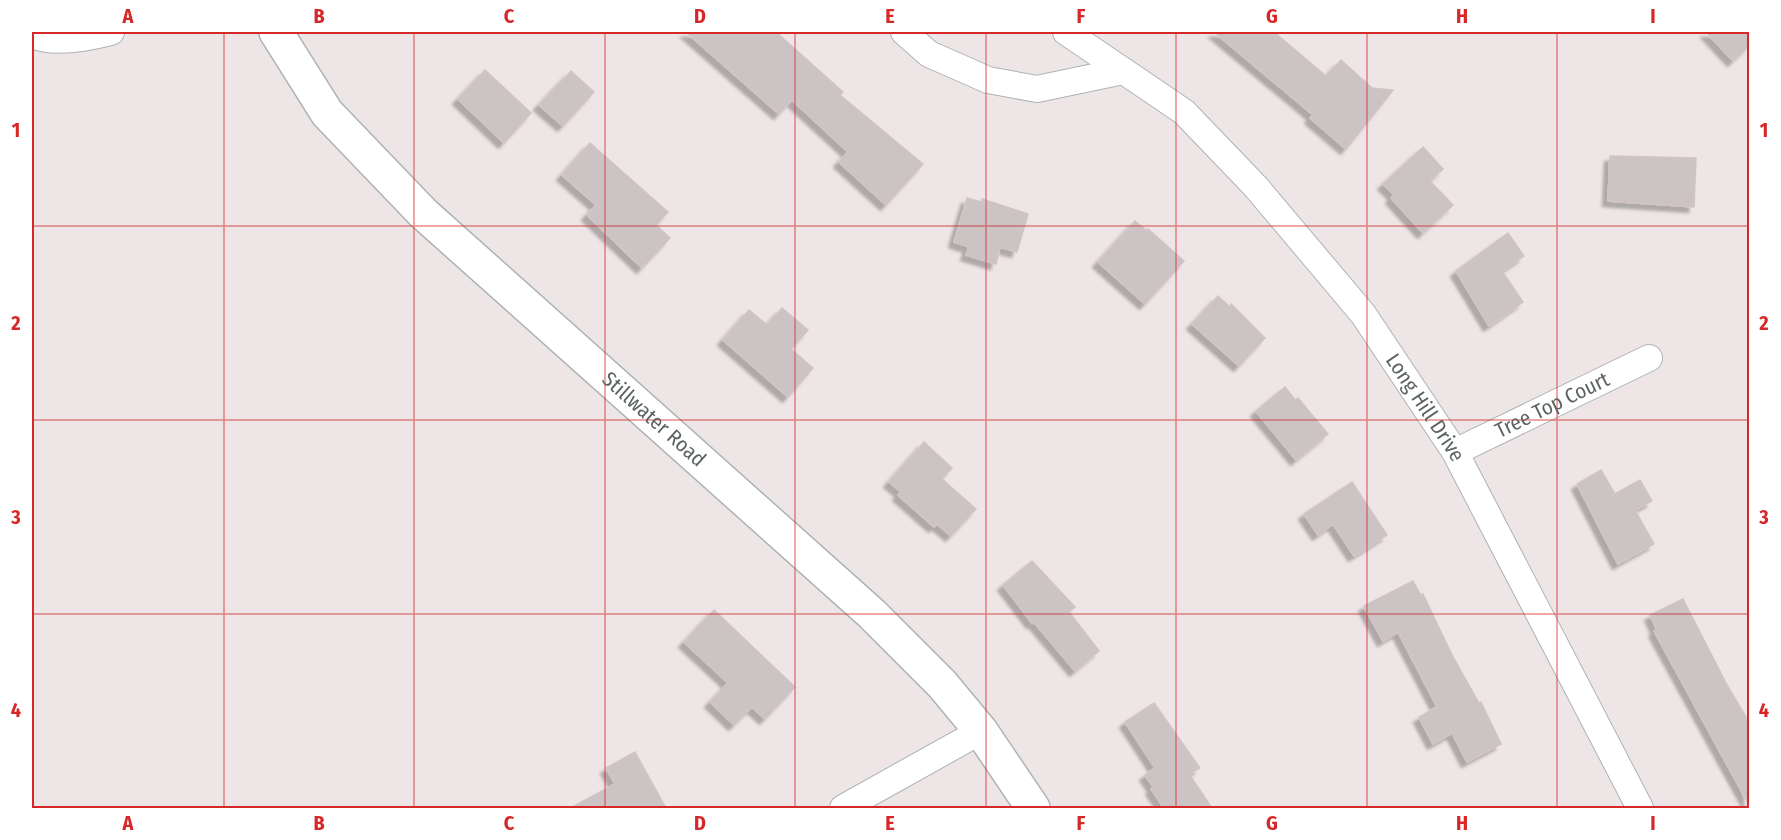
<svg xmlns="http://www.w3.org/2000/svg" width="1781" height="840" viewBox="0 0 1781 840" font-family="'Fira Sans Condensed',sans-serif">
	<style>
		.building { fill: #ccc3c5; stroke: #d2c3c6; stroke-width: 1.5; filter: url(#shadow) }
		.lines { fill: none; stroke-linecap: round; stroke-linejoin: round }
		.minor-casing { stroke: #adb4b2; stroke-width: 28 }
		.secondary-casing { stroke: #acb4b2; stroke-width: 36 }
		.minor { stroke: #fff; stroke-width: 26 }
		.secondary { stroke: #fff; stroke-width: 33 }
		.grid { fill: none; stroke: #d62828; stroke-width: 1.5; stroke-opacity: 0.55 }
		.labels { text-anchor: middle; stroke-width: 4.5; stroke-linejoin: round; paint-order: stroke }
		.street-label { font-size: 21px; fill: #5c6462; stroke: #fff }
		.neatline { fill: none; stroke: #d62828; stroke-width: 2 }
		.grid-label { font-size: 20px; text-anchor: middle; font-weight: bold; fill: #d62828 }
	</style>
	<defs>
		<filter id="shadow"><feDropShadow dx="-5.5" dy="5.5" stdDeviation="1.5" flood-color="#0004"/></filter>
	</defs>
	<rect width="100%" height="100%" fill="#eee5e6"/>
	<g class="building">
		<path d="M686 32H776L843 92 840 95 923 164 886 205 839 162 848 152 792 100 779 114Z"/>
		<path d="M1214 32H1274L1326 76 1341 60 1372 88 1393 90 1346 149 1310 118 1313 115Z"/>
		<path d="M1706 32H1749V46L1733 61Z"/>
		<path d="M485 70 531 113 504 143 458 99Z"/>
		<path d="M571 71 594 92 563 126 539 105Z"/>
		<path d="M590 143 668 212 656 225 670 238 642 268 587 215 596 205 562 175Z"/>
		<path d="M1423 147 1443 169 1430 181 1453 205 1423 233 1391 198 1394 195 1383 184Z"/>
		<path d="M1610 156 1696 158 1694 207 1608 201Z"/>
		<path d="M967 198 981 202 982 199 1028 214 1017 252 1000 247 996 264 966 255 969 247 954 242Z"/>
		<path d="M1135 221 1147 231 1148 229 1184 261 1145 304 1098 262Z"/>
		<path d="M1508 233 1524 256 1502 271 1523 302 1489 326 1456 271Z"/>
		<path d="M1218 296 1230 307 1231 304 1265 338 1239 366 1192 324Z"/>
		<path d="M782 308 808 330 791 349 813 368 788 397 723 340 749 310 767 325Z"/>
		<path d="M1285 387 1295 400 1298 398 1328 434 1296 460 1256 411Z"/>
		<path d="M924 442 952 468 942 479 976 509 951 536 937 524 934 527 898 495 901 492 889 482Z"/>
		<path d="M1601 470 1615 494 1640 480 1652 501 1635 510 1654 544 1618 564 1577 484Z"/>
		<path d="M1352 482 1387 535 1354 556 1333 524 1318 535 1304 514Z"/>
		<path d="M1032 561 1075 607 1069 612 1099 651 1075 671 1033 621 1032 623 1003 585Z"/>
		<path d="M1413 581 1421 595 1423 594 1452 655 1479 703 1481 702 1501 744 1467 762 1452 733 1433 744 1419 717 1437 707 1398 632 1383 641 1364 606Z"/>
		<path d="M1683 599 1727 685 1749 722V805L1654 631 1657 630 1650 615Z"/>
		<path d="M714 610 795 687 765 719 752 707 734 725 710 702 728 683 684 642Z"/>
		<path d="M1154 703 1200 768 1189 774 1212 808H1164L1151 789 1154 788 1145 775 1155 768 1125 722Z"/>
		<path d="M635 752 666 808H571L615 784 606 768Z"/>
	</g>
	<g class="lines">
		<g class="minor-casing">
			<g id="minor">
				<path d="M904 32 929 54 988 80 1037 89 1123 71"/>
				<path id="s1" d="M1066 32 1184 112 1256 187 1363 314 1455 452 1640 808"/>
				<path d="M32 35C54 45 88 38 111 32"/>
				<path id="s2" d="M1455 452 1649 358"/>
				<path d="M843 808 981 731"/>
			</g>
		</g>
		<g class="secondary-casing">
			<g id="secondary">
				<path id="s3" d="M276 32 327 113 423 213 872 614 942 684 981 731 1033 808"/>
			</g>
		</g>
		<use href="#minor" class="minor"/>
		<use href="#secondary" class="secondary"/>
	</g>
	<path class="grid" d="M224 32V808M414 32V808M605 32V808M795 32V808M986 32V808M1176 32V808M1367 32V808M1557 32V808M32 226H1750M32 420H1750M32 614H1750"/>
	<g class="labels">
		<g class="street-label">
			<text dy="7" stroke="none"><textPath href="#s2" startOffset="108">Tree Top Court</textPath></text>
			<text dy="7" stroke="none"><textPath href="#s1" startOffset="525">Long Hill Drive</textPath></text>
			<text dy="7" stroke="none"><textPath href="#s3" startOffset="544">Stillwater Road</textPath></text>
		</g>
	</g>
	<rect width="1781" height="840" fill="none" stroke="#ffffff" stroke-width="66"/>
	<rect x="33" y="33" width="1715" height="774" class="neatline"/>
	<g class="grid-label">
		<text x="128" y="23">A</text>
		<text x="319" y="23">B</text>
		<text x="509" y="23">C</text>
		<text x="700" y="23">D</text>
		<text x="890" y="23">E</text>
		<text x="1081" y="23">F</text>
		<text x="1272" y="23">G</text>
		<text x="1462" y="23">H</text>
		<text x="1653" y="23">I</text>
		<text x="16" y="137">1</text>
		<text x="1764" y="137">1</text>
		<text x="16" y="330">2</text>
		<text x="1764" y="330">2</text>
		<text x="16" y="524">3</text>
		<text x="1764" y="524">3</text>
		<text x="16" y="717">4</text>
		<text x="1764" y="717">4</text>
		<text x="128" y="830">A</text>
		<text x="319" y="830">B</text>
		<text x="509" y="830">C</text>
		<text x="700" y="830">D</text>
		<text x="890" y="830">E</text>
		<text x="1081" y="830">F</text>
		<text x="1272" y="830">G</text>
		<text x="1462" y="830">H</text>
		<text x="1653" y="830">I</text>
	</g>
</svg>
